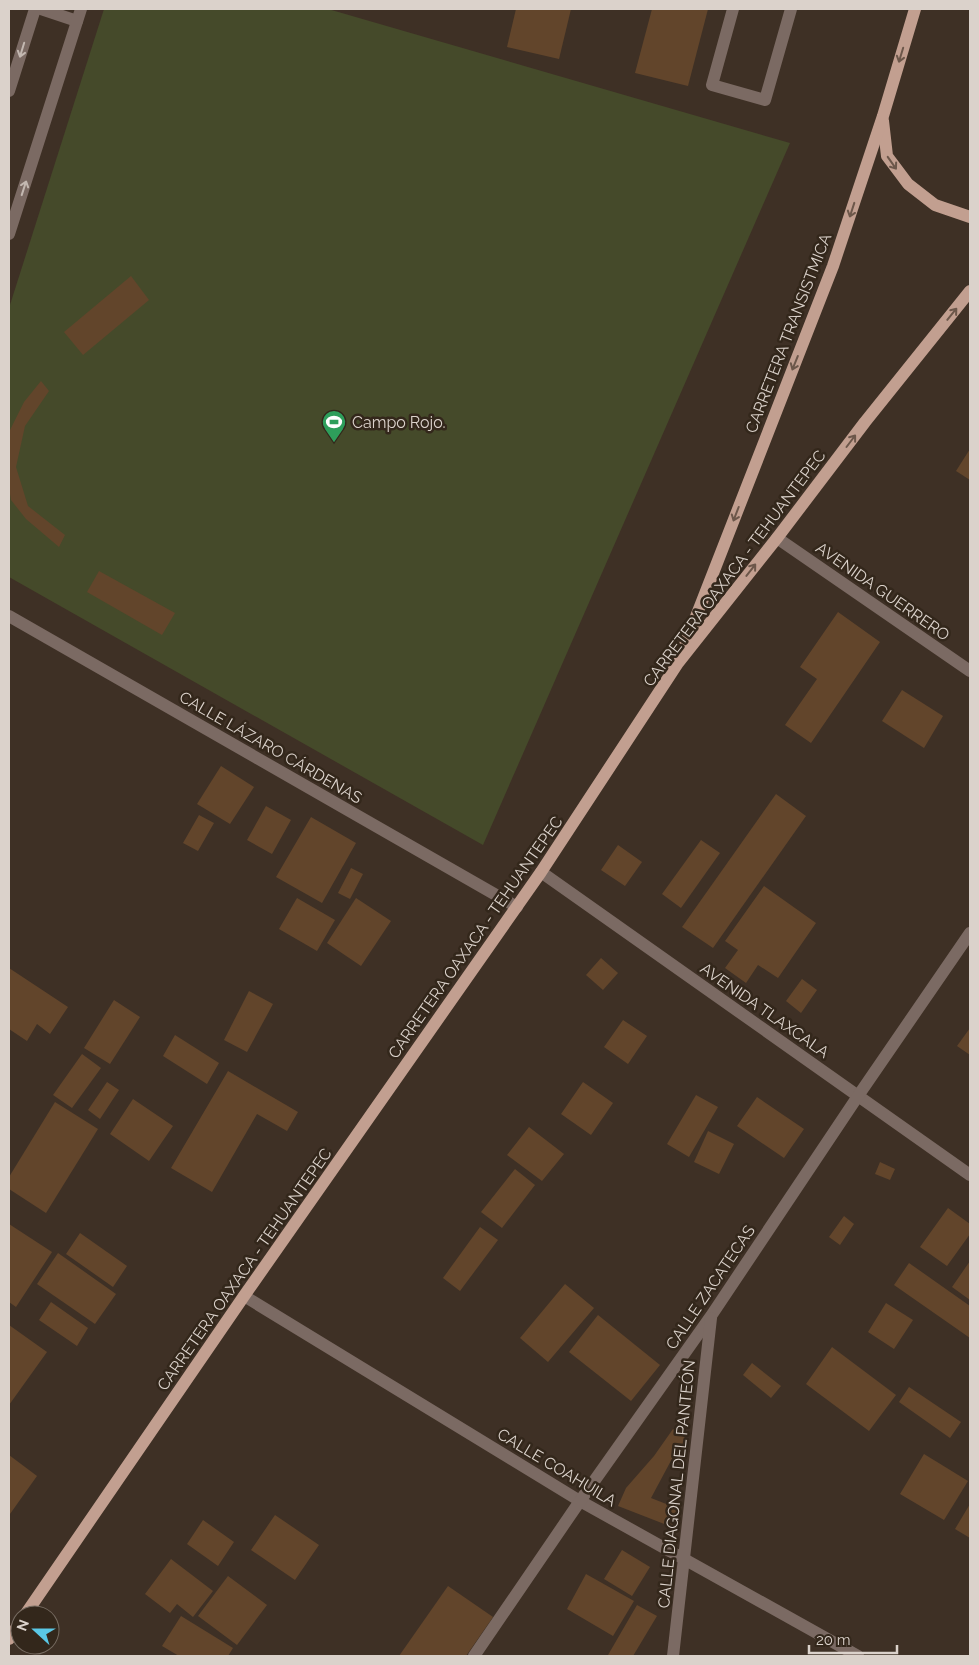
<svg xmlns="http://www.w3.org/2000/svg" width="979" height="1665" viewBox="0 0 979 1665" font-family="Raleway,sans-serif">
	<style>
		.green { fill: #454a2a }
		.building { fill: #62452b }
		.lines { fill: none; stroke-linecap: round; stroke-linejoin: round }
		.minor { stroke: #7b6a63; stroke-width: 12 }
		.major { stroke: #c29f90; stroke-width: 12 }
		.oneway { stroke: #c3b8b1 }
		.oneway2 { stroke: #6c574a }
		.labels { text-anchor: middle; stroke-width: 5; stroke-linejoin: round; paint-order: stroke }
		.street-label { font-size: 16px; fill: #dbd2cb; stroke: #33271b }
		.poi-label { font-size: 16px; fill: #dbd2cb; stroke: #33271b; text-anchor: start }
	</style>
	<rect width="100%" height="100%" fill="#3e3025"/>
	<path class="green" d="M104 9H328L790 143 483 845 9 577V308Z"/>
	<g class="building">
		<path d="M516 9H571L559 59 507 47Z"/>
		<path d="M652 9H708L688 86 635 73Z"/>
		<path d="M131 276 149 300 83 355 64 332Z"/>
		<path d="M41 381 49 391 25 426 16 467 28 506 65 535 59 547 26 519 11 500 9 488V432L24 402Z"/>
		<path d="M970 449V480L956 471Z"/>
		<path d="M99 571 175 613 162 635 87 592Z"/>
		<path d="M838 612 880 642 811 743 785 725 817 679 800 667Z"/>
		<path d="M902 690 943 716 924 748 882 721Z"/>
		<path d="M221 766 254 787 230 824 197 804Z"/>
		<path d="M776 794 806 816 713 948 682 927Z"/>
		<path d="M266 806 291 820 272 854 247 840Z"/>
		<path d="M199 815 214 823 198 851 183 843Z"/>
		<path d="M311 817 356 843 322 903 276 877Z"/>
		<path d="M701 840 720 853 681 908 662 894Z"/>
		<path d="M618 845 642 862 625 886 601 870Z"/>
		<path d="M351 868 363 874 350 899 338 893Z"/>
		<path d="M764 886 816 923 778 978 758 965 746 983 725 968 738 950 725 941Z"/>
		<path d="M297 898 335 920 317 951 279 929Z"/>
		<path d="M356 898 391 921 361 966 327 943Z"/>
		<path d="M601 958 618 973 603 990 586 975Z"/>
		<path d="M9 968 68 1007 50 1034 37 1024 27 1041 9 1029Z"/>
		<path d="M802 979 817 990 801 1013 786 1001Z"/>
		<path d="M249 991 273 1004 247 1052 224 1040Z"/>
		<path d="M114 1000 140 1017 110 1064 84 1048Z"/>
		<path d="M623 1020 647 1036 628 1064 604 1047Z"/>
		<path d="M970 1028V1055L957 1046Z"/>
		<path d="M175 1035 219 1063 207 1084 163 1056Z"/>
		<path d="M82 1054 101 1068 72 1108 53 1095Z"/>
		<path d="M228 1071 298 1112 287 1131 257 1114 212 1192 171 1168Z"/>
		<path d="M107 1082 119 1090 100 1119 88 1110Z"/>
		<path d="M583 1082 613 1103 591 1135 561 1114Z"/>
		<path d="M696 1095 718 1107 689 1157 667 1144Z"/>
		<path d="M757 1097 804 1129 784 1158 737 1126Z"/>
		<path d="M133 1099 173 1126 149 1161 110 1134Z"/>
		<path d="M55 1102 98 1129 46 1213 9 1189V1177Z"/>
		<path d="M529 1127 564 1154 542 1181 507 1155Z"/>
		<path d="M708 1131 734 1144 719 1174 694 1162Z"/>
		<path d="M880 1162 895 1169 890 1180 875 1174Z"/>
		<path d="M515 1169 535 1185 502 1228 481 1212Z"/>
		<path d="M948 1208 970 1224V1234L947 1266 920 1247Z"/>
		<path d="M844 1216 854 1224 840 1245 829 1237Z"/>
		<path d="M9 1224 52 1252 16 1307 9 1302Z"/>
		<path d="M480 1227 498 1240 460 1291 443 1278Z"/>
		<path d="M80 1233 127 1266 113 1287 66 1254Z"/>
		<path d="M58 1253 116 1294 95 1324 37 1284Z"/>
		<path d="M970 1261V1300L952 1287Z"/>
		<path d="M909 1263 970 1306V1338L894 1285Z"/>
		<path d="M565 1284 594 1308 548 1362 520 1338Z"/>
		<path d="M51 1302 88 1328 77 1346 39 1320Z"/>
		<path d="M886 1303 913 1320 894 1349 868 1332Z"/>
		<path d="M598 1315 660 1365 631 1401 569 1352Z"/>
		<path d="M9 1325 47 1352 9 1405Z"/>
		<path d="M832 1347 896 1395 869 1431 806 1384Z"/>
		<path d="M752 1363 781 1386 771 1398 743 1375Z"/>
		<path d="M909 1387 961 1422 950 1438 899 1402Z"/>
		<path d="M673 1429 688 1440 681 1458 674 1455 651 1498 679 1509 672 1527 618 1506 626 1488 654 1456Z"/>
		<path d="M924 1454 968 1481 944 1520 900 1494Z"/>
		<path d="M9 1455 37 1476 10 1514 9 1513Z"/>
		<path d="M970 1504V1538L955 1529Z"/>
		<path d="M275 1515 319 1545 295 1580 251 1550Z"/>
		<path d="M203 1520 234 1542 218 1566 187 1544Z"/>
		<path d="M622 1550 650 1567 632 1596 604 1579Z"/>
		<path d="M171 1559 213 1591 193 1617 177 1604 170 1613 145 1594Z"/>
		<path d="M586 1574 634 1601 613 1636 567 1609Z"/>
		<path d="M228 1576 267 1605 237 1645 198 1616Z"/>
		<path d="M448 1586 493 1617 466 1656H399Z"/>
		<path d="M637 1605 657 1616 633 1656H610L608 1655Z"/>
		<path d="M181 1616 233 1648 228 1656H179L162 1646Z"/>
	</g>
	<g class="lines">
		<g class="minor">
			<path d="M41 9 77 21"/>
			<path d="M733 9 712 85 765 100 791 9"/>
			<path d="M9 91 35 9"/>
			<path d="M9 234 81 9"/>
			<path d="M777 538 970 671"/>
			<path d="M9 616 517 907"/>
			<path d="M541 872 970 1175"/>
			<path d="M244 1296 580 1501 858 1656"/>
			<path d="M474 1656 580 1501 711 1316 858 1096 970 933"/>
			<path d="M673 1656 711 1318"/>
		</g>
		<g class="major">
			<path d="M883 121 887 156 908 184 935 205 970 217"/>
			<path d="M683 650 833 266 883 116 915 9"/>
			<path d="M25 1615 244 1296 541 872 678 663 777 538 865 422 970 291"/>
			<path d="M9 1639 20 1622"/>
		</g>
	</g>
	<defs><path id="oneway-shaft" d="M-6 0H5M1.5-3L5.5 0L1.5 3" fill="none" stroke-width="1.6" stroke-linecap="round" stroke-linejoin="round" transform="scale(1.25)"/></defs>
	<g class="oneway">
		<use href="#oneway-shaft" transform="translate(22 50) rotate(107)"/>
		<use href="#oneway-shaft" transform="translate(24 188) rotate(-72)"/>
	</g>
	<g class="oneway2">
		<use href="#oneway-shaft" transform="translate(901 55) rotate(107)"/>
		<use href="#oneway-shaft" transform="translate(892 163) rotate(55)"/>
		<use href="#oneway-shaft" transform="translate(852 210) rotate(108)"/>
		<use href="#oneway-shaft" transform="translate(952 314) rotate(-51)"/>
		<use href="#oneway-shaft" transform="translate(795 363) rotate(112)"/>
		<use href="#oneway-shaft" transform="translate(851 441) rotate(-53)"/>
		<use href="#oneway-shaft" transform="translate(736 514) rotate(111)"/>
		<use href="#oneway-shaft" transform="translate(751 570) rotate(-52)"/>
	</g>
	<defs>
		<g id="stadium-pin" transform="scale(1.25)"><path d="M0 17L-7.5 6A9.5 9.5 0 1 1 7.5 6Z" fill="#2e9e5b" stroke="#33271b"/><path d="M0-5a6.5 5 0 1 0 0 10a6.5 5 0 1 0 0-10ZM-3.5-1.8h7v3.6h-7Z" fill="#fff"/></g>
	</defs>
	<g fill-rule="evenodd">
		<use href="#stadium-pin" x="334" y="422"/>
	</g>
	<g class="labels">
		<g class="street-label">
			<text transform="translate(788 333) rotate(-69)" y="6">CARRETERA TRANSISTMICA</text>
			<text transform="translate(734 568) rotate(-53)" y="6">CARRETERA OAXACA - TEHUANTEPEC</text>
			<text transform="translate(883 591) rotate(35)" y="6">AVENIDA GUERRERO</text>
			<text transform="translate(271 747) rotate(30)" y="6">CALLE LÁZARO CÁRDENAS</text>
			<text transform="translate(475 937) rotate(-55)" y="6">CARRETERA OAXACA - TEHUANTEPEC</text>
			<text transform="translate(765 1010) rotate(35)" y="6">AVENIDA TLAXCALA</text>
			<text transform="translate(244 1269) rotate(-55)" y="6">CARRETERA OAXACA - TEHUANTEPEC</text>
			<text transform="translate(710 1287) rotate(-56)" y="6">CALLE ZACATECAS</text>
			<text transform="translate(557 1467) rotate(31)" y="6">CALLE COAHUILA</text>
			<text transform="translate(676 1484) rotate(-84)" y="6">CALLE DIAGONAL DEL PANTEÓN</text>
		</g>
		<g class="poi-label">
			<text x="352" y="428">Campo Rojo.</text>
		</g>
	</g>
	<rect width="979" height="1665" fill="none" stroke="#dbd2cb" stroke-width="20"/>
	<g transform="translate(35 1630) rotate(291)"><circle r="24" fill="#33271b" stroke="#766b61"/>
	<path d="M0-4L9 19L0 12L-9 19Z" fill="#5ac8e6"/>
	<text y="-8" font-size="14" font-weight="bold" text-anchor="middle" fill="#dbd2cb">N</text>
	</g>
	<path d="M809 1645v8h88v-8" fill="none" stroke="#dbd2cb" stroke-width="2.5"/>
	<text x="816" y="1645" font-size="15" fill="#dbd2cb" stroke="#33271b" stroke-width="4" paint-order="stroke">20 m</text>
</svg>
